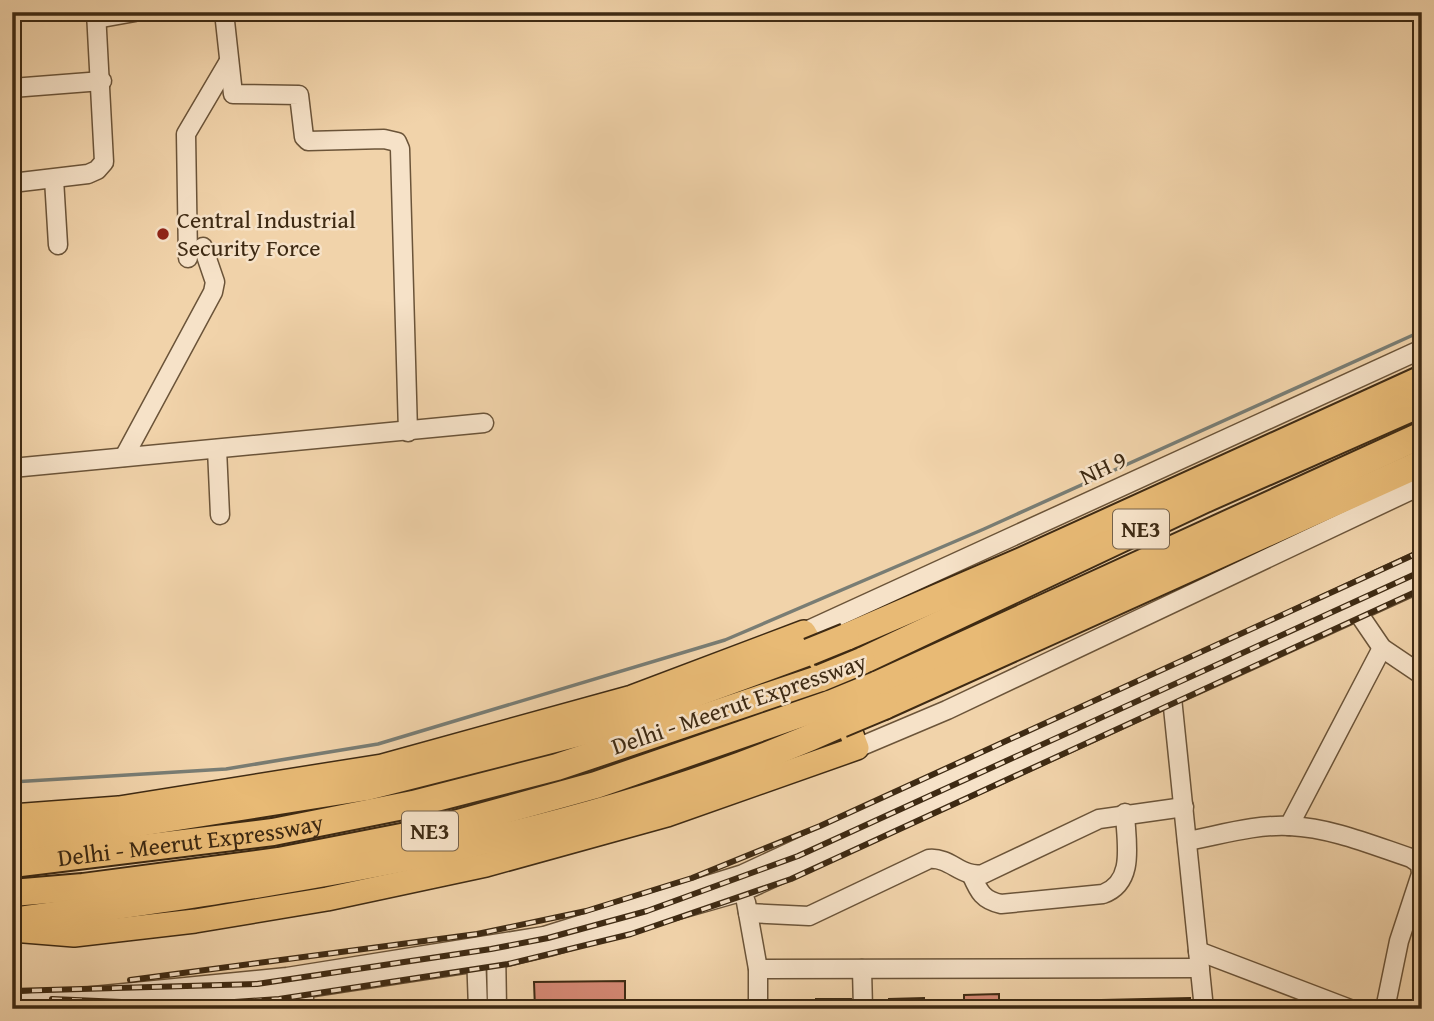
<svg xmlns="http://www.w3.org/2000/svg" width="1434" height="1021" viewBox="0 0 1434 1021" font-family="'Gentium Book Plus',serif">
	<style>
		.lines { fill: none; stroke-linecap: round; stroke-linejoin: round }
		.stream { stroke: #797d74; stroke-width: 3.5 }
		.building { fill: #d68975; stroke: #3e2a13; stroke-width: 2 }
		.minor-casing { stroke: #6b5439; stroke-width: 21 }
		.major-casing { stroke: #3e2a13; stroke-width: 26 }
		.highway-casing { stroke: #3e2a13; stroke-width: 30 }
		.minor { stroke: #f6e2c8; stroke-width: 18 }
		.major { stroke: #e8ba75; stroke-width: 23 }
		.highway { stroke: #e8ba75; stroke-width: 26 }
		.rail-casing { stroke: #3e2a13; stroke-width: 6 }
		.rail { stroke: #f6e2c8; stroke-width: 3.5; stroke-dasharray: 10; stroke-linecap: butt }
		.highway-bridge-casing { stroke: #3e2a13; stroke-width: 30; stroke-linecap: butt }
		.highway-bridge { stroke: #e8ba75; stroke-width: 26 }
		.poi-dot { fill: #8f2418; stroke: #f6e2c8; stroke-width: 2.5 }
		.labels { text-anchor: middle; stroke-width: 5; stroke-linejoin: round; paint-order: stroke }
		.shield { fill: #f6e2c8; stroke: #756149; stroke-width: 2 }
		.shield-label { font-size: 23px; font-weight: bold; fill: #3e2a13 }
		.poi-label { font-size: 24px; fill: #3e2a13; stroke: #f6e2c8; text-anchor: start }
		.street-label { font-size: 24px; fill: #3e2a13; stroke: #f6e2c8 }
	</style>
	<rect width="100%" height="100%" fill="#f1d3aa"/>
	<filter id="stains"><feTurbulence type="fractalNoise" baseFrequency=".00286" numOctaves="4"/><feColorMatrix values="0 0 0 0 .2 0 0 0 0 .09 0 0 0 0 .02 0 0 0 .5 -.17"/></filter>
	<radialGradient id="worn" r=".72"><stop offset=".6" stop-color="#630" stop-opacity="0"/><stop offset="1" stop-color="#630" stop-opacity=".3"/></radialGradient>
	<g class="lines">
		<path class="stream" d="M12 782 226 769 378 744 725 640 984 529 1422 331"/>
	</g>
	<g class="building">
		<path d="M625 981V1009H535L534 982Z"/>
		<path d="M999 994V1009H964V995Z"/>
		<path d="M924 998V1009H889V999Z"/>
		<path d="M1190 998V1009H1102V1000Z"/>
		<path d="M816 999H851L852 1009H816Z"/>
	</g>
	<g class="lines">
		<g class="minor-casing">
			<g id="minor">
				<path d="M224 12 233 94 299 95 304 137 308 141 384 139 397 142 400 149 408 432"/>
				<path d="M96 19 135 12"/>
				<path d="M12 88 102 81"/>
				<path d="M54 179 58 245"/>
				<path d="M12 183 88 174 97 170 104 162 96 12"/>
				<path d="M188 258 186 134 229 61"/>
				<path d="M217 449 220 515"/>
				<path d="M124 457 213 292 215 282 203 247"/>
				<path d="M12 468 484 423"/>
				<path d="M1352 604 1382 648 1422 675"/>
				<path d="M804 632 1422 349"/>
				<path d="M1171 688 1204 1009"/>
				<path d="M857 748 947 710 1422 485"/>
				<path d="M1289 826 1382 648"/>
				<path d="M1187 841C1220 835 1256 824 1290 826 1332 828 1372 845 1411 858L1420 864 1421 874 1399 941 1385 1009"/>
				<path d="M972 876C979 892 983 900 1001 904L1103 894C1136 882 1126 842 1125 813"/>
				<path d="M746 902 758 969V1009"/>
				<path d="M748 913 809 916 929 859C951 857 961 878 983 874L1099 819 1184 807"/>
				<path d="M496 947 497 1009"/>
				<path d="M1198 951 1350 1009"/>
				<path d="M476 953 478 1009"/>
				<path d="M758 969 1200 968"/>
				<path d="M862 969 863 1009"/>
				<path d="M304 978V1009"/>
				<path d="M12 1004 287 977 544 936 743 874 1422 559"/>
				<path d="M113 1009 287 991 497 959 552 946 744 891 1422 582"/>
			</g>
		</g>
		<g class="major-casing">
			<g id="major">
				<path d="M12 816 119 808 382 766 632 697 804 632 823 665"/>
				<path d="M12 930 74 935 195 921 327 899 486 865 667 815 857 748 841 706"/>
			</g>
		</g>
		<g class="highway-casing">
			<g id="highway">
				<path d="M846 637 1022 561 1422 379"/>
				<path d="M862 661 1205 499 1422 403"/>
				<path d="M876 685 1422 435"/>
				<path d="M884 706 1422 463"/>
				<path d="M12 838 82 832 367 787 610 725 809 652"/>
				<path id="s1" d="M12 864 273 832 413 804 557 767 821 678"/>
				<path d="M12 893 83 887 279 861 422 833 596 785 832 703"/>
				<path d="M12 921C294 881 579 843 841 724"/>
			</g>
		</g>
		<use href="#minor" class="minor"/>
		<use href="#major" class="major"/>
		<use href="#highway" class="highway"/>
		<g class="rail-casing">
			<g id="rail">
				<path d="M130 980 477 934 586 911 692 878 820 826 1422 551"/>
				<path d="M12 991 257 984 491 949 548 938 647 911 798 856 1422 571"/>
				<path d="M52 999 191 1005 279 999 508 964 631 934 791 879 1422 589"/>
			</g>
		</g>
		<use href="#rail" class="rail"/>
		<g class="highway-bridge-casing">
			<g id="highway-bridge">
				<path d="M809 652 846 637"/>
				<path d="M821 678 862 661"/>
				<path d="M832 703 876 685"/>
				<path d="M841 724 884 706"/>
			</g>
		</g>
		<use href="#highway-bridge" class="highway-bridge"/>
	</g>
	<circle class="poi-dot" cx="163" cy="234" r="7"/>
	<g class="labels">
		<g class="shield">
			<rect x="1113" y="509.5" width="56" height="39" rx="5"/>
			<rect x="402" y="811.5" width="56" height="39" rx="5"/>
		</g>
		<g class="shield-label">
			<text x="1141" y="537">NE3</text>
			<text x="430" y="839">NE3</text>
		</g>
		<g class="poi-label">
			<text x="177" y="228">Central Industrial<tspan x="177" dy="28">Security Force</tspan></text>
		</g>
		<g class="street-label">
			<text transform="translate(1103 468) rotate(-25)" y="8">NH 9</text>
			<text transform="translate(739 704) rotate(-19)" y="8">Delhi - Meerut Expressway</text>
			<text dy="8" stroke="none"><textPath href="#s1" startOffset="180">Delhi - Meerut Expressway</textPath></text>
		</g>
	</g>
	<rect width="1434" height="1021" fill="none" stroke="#f1d3aa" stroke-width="42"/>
	<rect x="14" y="14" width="1406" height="993" fill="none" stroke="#3e2a13" stroke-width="3.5"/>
	<rect x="21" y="21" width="1392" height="979" fill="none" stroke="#3e2a13" stroke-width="2"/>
	<rect width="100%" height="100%" filter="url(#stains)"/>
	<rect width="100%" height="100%" fill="url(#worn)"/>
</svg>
